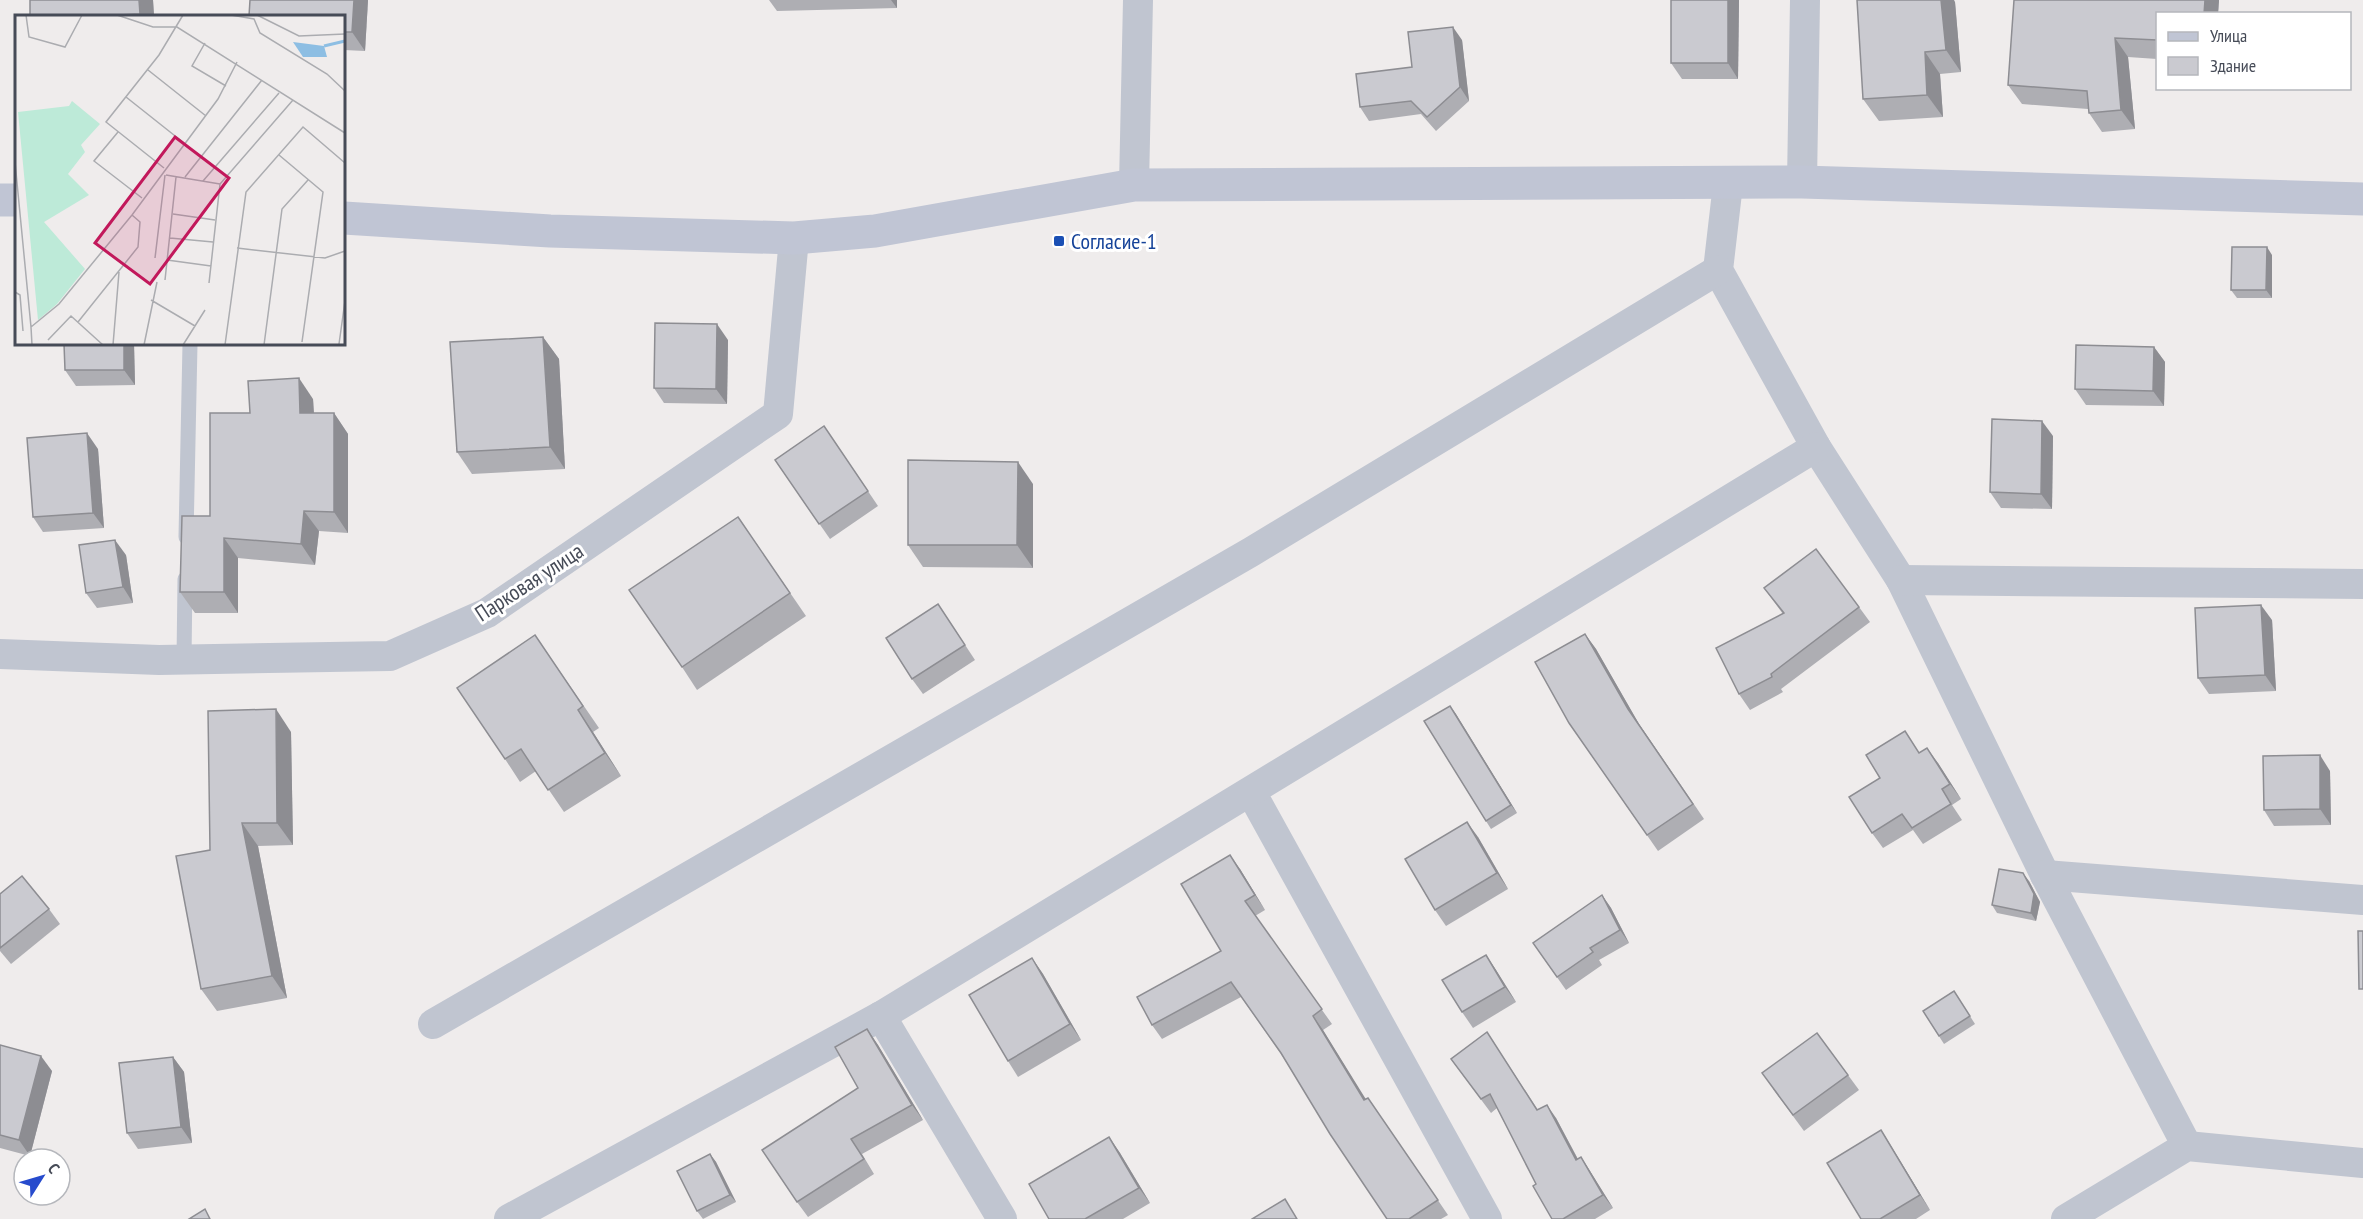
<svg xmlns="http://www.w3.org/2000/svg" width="2363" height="1219" viewBox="0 0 2363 1219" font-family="'PT Sans Narrow',sans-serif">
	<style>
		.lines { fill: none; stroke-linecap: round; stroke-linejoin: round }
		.lane { stroke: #c0c5d0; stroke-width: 15 }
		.street { stroke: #c0c5d0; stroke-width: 30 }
		.secondary { stroke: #c0c5d4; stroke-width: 33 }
		.wall { fill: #aeaeb3 }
		.shaded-wall { fill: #8d8d92 }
		.building { fill: #cacad0; stroke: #8d8d92; stroke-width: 1.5 }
		.transit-dot { fill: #1a4fb4; stroke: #fff; stroke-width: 2 }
		.labels { text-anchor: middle; stroke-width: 6; stroke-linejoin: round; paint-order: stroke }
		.transit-label { font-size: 22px; fill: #164399; stroke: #fff; text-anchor: start }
		.street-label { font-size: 22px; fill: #464b57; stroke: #fff }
		.inset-river { fill: none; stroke: #8dbee3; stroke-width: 3 }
		.inset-road { fill: none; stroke: #abacb0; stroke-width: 1.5 }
		.view { fill: #c2185b; fill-opacity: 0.15; stroke: #c2185b; stroke-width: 3 }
		.inset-edge { fill: none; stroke: #464b57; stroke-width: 3 }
	</style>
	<rect width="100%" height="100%" fill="#efecec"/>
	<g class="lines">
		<g class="lane">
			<path d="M186 537 190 344"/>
			<path d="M184 660 185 579"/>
		</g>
		<g class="street">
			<path d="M1802 182 1805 0"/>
			<path d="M1728 184 1718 270 1816 447 1901 580 2045 875 2187 1146"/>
			<path d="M1134 185 1138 0"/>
			<path d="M1901 580 2363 584"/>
			<path d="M0 654 159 660 390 656 487 613 778 414 794 238"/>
			<path d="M1251 792 1487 1219"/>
			<path d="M2045 875 2363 900"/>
			<path d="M881 1016 1002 1219"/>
			<path d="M433 1024 1251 552 1718 270"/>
			<path d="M509 1219 881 1016 1816 447"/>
			<path d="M2066 1219 2187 1146 2363 1163"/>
		</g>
		<g class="secondary">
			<path d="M0 200H16"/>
			<path d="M344 218 550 231 794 238 875 231 1134 185 1802 182 2363 199"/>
		</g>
	</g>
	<g class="wall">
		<path d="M30 0H153L154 16H30Z"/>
		<path d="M368 0 365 51 344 50V16Z"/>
		<path d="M769 0H897V8L777 11Z"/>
		<path d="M1671 0H1739L1738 79H1682L1671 63Z"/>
		<path d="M2014 0H2219L2218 14H2157V59L2128 57 2135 129 2102 132 2089 113 2088 109 2022 104 2008 85Z"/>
		<path d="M1955 2 1961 72 1940 74 1943 117 1879 121 1863 99Z"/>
		<path d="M1462 40 1469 101 1436 131 1421 114 1369 121 1360 107 1412 67Z"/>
		<path d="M2272 255V298H2237L2231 290Z"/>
		<path d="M543 337 559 359 565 469 472 474 457 452Z"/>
		<path d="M728 340 727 404 664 403 654 388Z"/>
		<path d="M134 344 135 385 76 386 65 370Z"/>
		<path d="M2154 347 2165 362 2164 406 2086 405 2075 389Z"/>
		<path d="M313 399 314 413H334L348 434V533L319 531 315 565 238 558V613H195L180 592 250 413Z"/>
		<path d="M824 426 878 506 830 539 775 460Z"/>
		<path d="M2053 436 2052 509 2001 508 1990 492Z"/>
		<path d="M98 449 104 528 43 532 33 517Z"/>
		<path d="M1033 484V568L923 567 908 545Z"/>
		<path d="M738 517 806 616 697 690 682 667Z"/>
		<path d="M126 555 133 603 97 608 86 593Z"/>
		<path d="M1764 588 1859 607 1870 622 1781 689 1783 692 1750 710 1739 694 1783 614Z"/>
		<path d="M938 604 975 660 923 694 912 679Z"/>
		<path d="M2272 620 2276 691 2209 694 2198 678Z"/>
		<path d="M1585 634 1596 649 1639 724 1704 819 1658 851 1569 723Z"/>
		<path d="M535 635 599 728 593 732 621 776 564 812 536 771 520 782 505 759Z"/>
		<path d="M1450 706 1517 813 1491 829 1486 821Z"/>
		<path d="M291 732 293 845 258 846 287 998 217 1011 201 989 210 850Z"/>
		<path d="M1920 753 1938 763 1961 799 1952 805 1962 820 1923 844 1913 830 1883 848 1872 833Z"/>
		<path d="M2330 771 2331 825 2274 826 2264 810Z"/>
		<path d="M1478 837 1508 889 1446 926 1435 910Z"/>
		<path d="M1240 869 1265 910 1255 916 1332 1024 1323 1030 1365 1099 1368 1098 1448 1215 1441 1219H1387L1281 1054 1241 997 1162 1039 1152 1025 1221 951Z"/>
		<path d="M2029 881 2040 902 2036 921 1997 913 1992 905Z"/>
		<path d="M0 894 49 909 60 924 11 964 0 951Z"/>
		<path d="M1602 895 1611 908 1629 943 1599 960 1602 965 1566 990 1533 943Z"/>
		<path d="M1486 955 1496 970 1516 1002 1473 1028 1462 1012Z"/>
		<path d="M1032 958 1043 974 1081 1040 1018 1077 1008 1061Z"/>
		<path d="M1954 991 1975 1024 1944 1044 1923 1011Z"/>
		<path d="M867 1029 878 1045 923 1120 862 1154 874 1174 808 1217 797 1202 858 1088Z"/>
		<path d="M1487 1032 1538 1110 1556 1118 1578 1159 1581 1157 1590 1171 1613 1208 1595 1219H1552L1536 1184 1497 1108 1491 1113 1451 1059Z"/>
		<path d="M0 1045 52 1071 30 1156 0 1148Z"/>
		<path d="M173 1057 184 1072 192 1143 138 1149 127 1133Z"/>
		<path d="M1848 1075 1859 1090 1804 1131 1773 1089Z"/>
		<path d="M1881 1130 1891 1146 1930 1210 1916 1219H1861Z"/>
		<path d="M1109 1137 1120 1153 1150 1203 1123 1219H1049Z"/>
		<path d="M710 1154 716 1162 736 1202 703 1219 697 1211Z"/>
	</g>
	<g class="shaded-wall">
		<path d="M139 0H153L154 16H142L140 14Z"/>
		<path d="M354 0H368L365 51 352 32Z"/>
		<path d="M891 0H897V8Z"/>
		<path d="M1728 0H1739L1738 79 1728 63Z"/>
		<path d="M1941 0H1954L1955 2 1961 72 1946 50Z"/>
		<path d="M2205 0H2219L2218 14H2204Z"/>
		<path d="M1453 27 1462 40 1469 101 1460 87Z"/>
		<path d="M2115 38 2128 57 2135 129 2121 110Z"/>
		<path d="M1925 52 1940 74 1943 117 1927 95Z"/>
		<path d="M2267 247 2272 255V298L2266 290Z"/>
		<path d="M717 324 728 340 727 404 716 389Z"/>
		<path d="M543 337 559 359 565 469 550 447Z"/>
		<path d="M124 344H134L135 385 124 370Z"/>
		<path d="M2154 347 2165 362 2164 406 2153 391Z"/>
		<path d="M299 378 313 399 315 434 300 413Z"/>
		<path d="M334 413 348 434V533L334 512Z"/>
		<path d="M2042 421 2053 436 2052 509 2041 494Z"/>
		<path d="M87 433 98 449 104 528 93 513Z"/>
		<path d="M1018 462 1033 484V568L1017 545Z"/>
		<path d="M304 511 319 531 315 565 301 544Z"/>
		<path d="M224 538 238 558V613L224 592Z"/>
		<path d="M115 540 126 555 133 603 123 587Z"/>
		<path d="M2261 605 2272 620 2276 691 2265 675Z"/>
		<path d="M1585 634 1596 649 1639 724 1704 819 1628 709Z"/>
		<path d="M1450 706 1456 714 1517 813 1511 805Z"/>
		<path d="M276 709 291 732 293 845 277 823Z"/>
		<path d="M578 710 593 732 621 776 605 753Z"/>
		<path d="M1927 748 1938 763 1961 799 1950 784Z"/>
		<path d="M2320 755 2330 771 2331 825 2320 809Z"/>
		<path d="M1467 822 1478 837 1508 889 1497 873Z"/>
		<path d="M242 823 258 846 287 998 272 976Z"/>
		<path d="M1230 855 1240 869 1265 910 1255 895Z"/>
		<path d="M2023 873 2029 881 2040 902 2036 921 2031 913Z"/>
		<path d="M1602 895 1611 908 1629 943 1620 930Z"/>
		<path d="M1486 955 1496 970 1516 1002 1505 987Z"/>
		<path d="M1032 958 1043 974 1081 1040 1070 1024Z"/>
		<path d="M1313 1016 1323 1030 1375 1114 1364 1100Z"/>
		<path d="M867 1029 878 1045 923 1120 912 1105Z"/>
		<path d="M41 1056 52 1071 30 1156 19 1140Z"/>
		<path d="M173 1057 184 1072 192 1143 181 1127Z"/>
		<path d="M1547 1105 1556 1118 1585 1173 1576 1160Z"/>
		<path d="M1881 1130 1891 1146 1930 1210 1920 1195Z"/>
		<path d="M1109 1137 1120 1153 1150 1203 1139 1188Z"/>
		<path d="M710 1154 716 1162 736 1202 730 1195Z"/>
		<path d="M1581 1157 1590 1171 1613 1208 1603 1195Z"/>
	</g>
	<g class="building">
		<path d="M30 0H139L140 14 97 16H30Z"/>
		<path d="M250 0H354L352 32H344V16H249Z"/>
		<rect x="1671" y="0" width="57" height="63"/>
		<path d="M1857 0H1941L1946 50 1925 52 1927 95 1863 99Z"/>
		<path d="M2014 0H2205L2204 14H2157V40L2115 38 2121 110 2089 113 2087 91 2008 85Z"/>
		<path d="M1453 27 1460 87 1427 117 1411 101 1360 107 1356 74 1412 67 1408 32Z"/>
		<path d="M2232 247H2267L2266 290H2231Z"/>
		<path d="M655 323 717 324 716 389 654 388Z"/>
		<path d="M543 337 550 447 457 452 450 342Z"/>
		<path d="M64 344H124V370H65Z"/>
		<path d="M2076 345 2154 347 2153 391 2075 389Z"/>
		<path d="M299 378 300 413H334V512L304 511 301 544 224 538V592H180L182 516H210V413H250L248 381Z"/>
		<path d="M1992 419 2042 421 2041 494 1990 492Z"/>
		<path d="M824 426 868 491 819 524 775 460Z"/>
		<path d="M87 433 93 513 33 517 27 438Z"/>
		<path d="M908 460 1018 462 1017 545H908Z"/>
		<path d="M738 517 790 593 682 667 629 590Z"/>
		<path d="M115 540 123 587 86 593 79 545Z"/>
		<path d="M1816 549 1859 607 1771 674 1772 677 1739 694 1716 648 1784 613 1764 588Z"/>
		<path d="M938 604 965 645 912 679 886 638Z"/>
		<path d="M2261 605 2265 675 2198 678 2195 608Z"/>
		<path d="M1585 634 1628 709 1693 804 1647 835 1569 723 1535 662Z"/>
		<path d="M535 635 583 706 578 710 605 753 548 790 521 749 505 759 457 688Z"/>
		<path d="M1450 706 1511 805 1486 821 1424 721Z"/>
		<path d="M276 709 277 823H242L272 976 201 989 176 856 210 850 208 711Z"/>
		<path d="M1905 731 1919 753 1927 748 1950 784 1942 789 1951 804 1912 828 1902 814 1872 833 1849 797 1880 778 1866 755Z"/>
		<path d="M2320 755V809L2264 810 2263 756Z"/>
		<path d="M1467 822 1497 873 1435 910 1405 859Z"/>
		<path d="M1230 855 1255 895 1245 901 1322 1009 1313 1016 1364 1100 1368 1098 1438 1200 1409 1219H1387L1330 1134 1281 1053 1231 982 1152 1025 1137 997 1221 951 1181 884Z"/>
		<path d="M1999 869 2023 873 2034 894 2031 913 1992 905Z"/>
		<path d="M22 876 49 909 0 948V894Z"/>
		<path d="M1602 895 1620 930 1590 948 1593 952 1557 977 1533 943Z"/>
		<path d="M2358 931H2363V989H2359Z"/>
		<path d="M1486 955 1505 987 1462 1012 1442 980Z"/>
		<path d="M1032 958 1070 1024 1008 1061 969 995Z"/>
		<path d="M1954 991 1970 1016 1939 1036 1923 1011Z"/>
		<path d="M867 1029 912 1105 851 1139 864 1159 797 1202 762 1150 858 1088 835 1047Z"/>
		<path d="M1487 1032 1537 1110 1547 1105 1576 1160 1581 1157 1603 1195 1563 1219H1552L1533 1186 1536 1184 1490 1094 1481 1099 1451 1059Z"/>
		<path d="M1817 1033 1848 1075 1793 1115 1762 1073Z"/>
		<path d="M0 1045 41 1056 19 1140 0 1135Z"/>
		<path d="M173 1057 181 1127 127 1133 119 1063Z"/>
		<path d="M1881 1130 1920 1195 1880 1219H1861L1827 1163Z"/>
		<path d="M1109 1137 1139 1188 1085 1219H1049L1029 1184Z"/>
		<path d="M710 1154 730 1195 697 1211 677 1171Z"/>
		<path d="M1285 1199 1297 1219H1252Z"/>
		<path d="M205 1209 210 1219H189Z"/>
	</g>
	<rect class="transit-dot" x="1053" y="235" width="12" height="12" rx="3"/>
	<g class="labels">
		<g class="transit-label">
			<text x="1071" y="249">Согласие-1</text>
		</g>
		<g class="street-label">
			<text transform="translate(529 582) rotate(-33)" y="8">Парковая улица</text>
		</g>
	</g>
	<g transform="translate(15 15)">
		<rect width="330" height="330" fill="#efecec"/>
		<path d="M57 86 85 109 66 130 70 137 53 159 74 180 29 207 70 254 42 289 23 305 3 97 54 91Z" fill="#bdead8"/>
		<path d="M278 27 309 31 312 42H288Z" fill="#8dbee3"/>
		<path class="inset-river" d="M309 31 330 26"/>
		<path class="inset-road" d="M11 0 14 22 50 32 67 0M102 0 138 12H162L330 118M216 0 239 4 245 18 312 59 330 76M242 0 284 21 330 19M190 28 177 51 211 71M133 55 191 101M111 82 169 128M103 117 79 146 127 183M264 140 308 177 287 327M0 147 16 312M149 153 91 107 144 40 168 0M151 160 205 169M170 162 247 65M188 166 264 78M158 199 200 205M155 223 198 227M222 233 310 243 330 236M140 243 150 160M152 245 196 251M150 265 161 162M194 268 205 169 278 85M0 277 5 280 8 316M136 285 180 311M63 307 123 232 125 207 117 200M33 325 56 301 88 330M324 329 330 286M17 330 16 312 44 289 117 200 203 84 222 47M98 330 104 257M129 330 142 267M168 330 190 295M210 330 231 177 288 112 330 148M249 330 267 194 293 165"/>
		<path class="view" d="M160 122 214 163 135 269 80 228Z"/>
		<rect width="330" height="330" class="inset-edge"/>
	</g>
	<rect x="2156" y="12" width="195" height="78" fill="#ffffff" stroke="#b5b7bc" stroke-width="1.5"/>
	<rect x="2168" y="32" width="30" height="9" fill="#c0c5d4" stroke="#b5b7bc" stroke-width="1.5"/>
	<text x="2210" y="42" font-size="18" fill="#464b57">Улица</text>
	<rect x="2168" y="57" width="30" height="18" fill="#cacad0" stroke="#b5b7bc" stroke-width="1.5"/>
	<text x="2210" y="72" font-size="18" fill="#464b57">Здание</text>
	<g transform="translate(42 1177) rotate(53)"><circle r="28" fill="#ffffff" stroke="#b5b7bc" stroke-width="1.5"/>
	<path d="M0-4.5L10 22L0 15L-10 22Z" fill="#274bcd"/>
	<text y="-9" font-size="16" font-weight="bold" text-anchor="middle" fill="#464b57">С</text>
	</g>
</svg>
